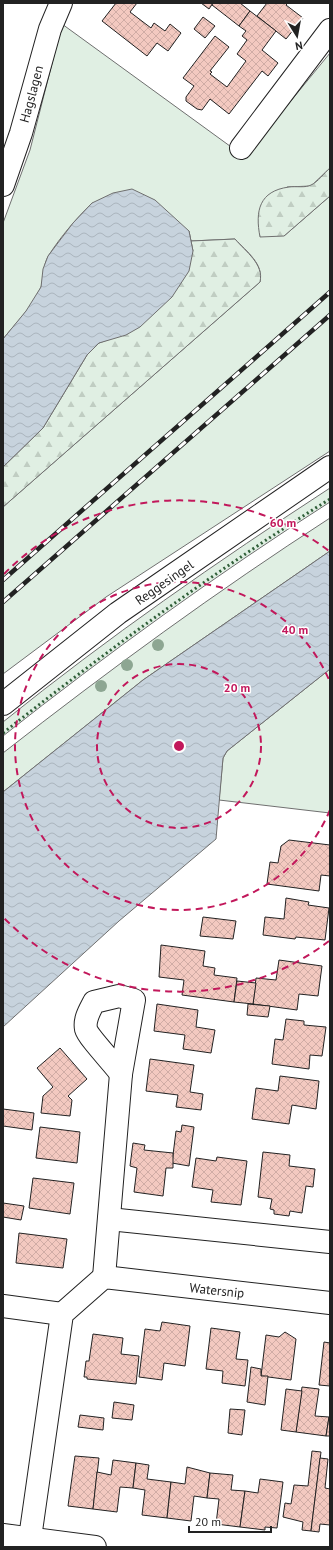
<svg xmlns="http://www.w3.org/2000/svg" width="333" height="1550" viewBox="0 0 333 1550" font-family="'PT Sans',sans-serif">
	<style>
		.grass { fill: #e0efe3; stroke: #6f6f6f }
		.forest { fill: url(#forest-firs); stroke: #6f6f6f }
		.water { fill: url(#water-waves); stroke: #6f6f6f }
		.building { fill: url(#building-cross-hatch); stroke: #222 }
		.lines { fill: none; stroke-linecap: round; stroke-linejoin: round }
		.minor-casing { stroke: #222; stroke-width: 24 }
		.major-casing { stroke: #222; stroke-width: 24 }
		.minor { stroke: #fff; stroke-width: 22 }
		.major { stroke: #fff; stroke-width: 22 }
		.rail-casing { stroke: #222; stroke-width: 4.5 }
		.rail { stroke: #fff; stroke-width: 3; stroke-dasharray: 9; stroke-linecap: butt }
		.hedge { stroke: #2f5e38; stroke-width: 3; stroke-dasharray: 2 3; stroke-linecap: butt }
		.tree { fill: #8da692 }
		.ring { fill: none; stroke: #c2185b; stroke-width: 2; stroke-dasharray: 7 5 }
		.labels { text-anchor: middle; stroke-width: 3; stroke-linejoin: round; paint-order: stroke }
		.street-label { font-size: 13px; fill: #222; stroke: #fff }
		.centre { fill: #c2185b; stroke: #fff; stroke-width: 2 }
		.ring-label { font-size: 12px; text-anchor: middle; font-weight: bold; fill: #c2185b; stroke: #fff; stroke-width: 3; stroke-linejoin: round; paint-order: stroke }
	</style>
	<defs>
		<pattern id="forest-firs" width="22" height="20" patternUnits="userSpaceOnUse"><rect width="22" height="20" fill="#e0efe3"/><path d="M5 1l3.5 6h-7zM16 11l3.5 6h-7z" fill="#c0cdc2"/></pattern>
		<pattern id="water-waves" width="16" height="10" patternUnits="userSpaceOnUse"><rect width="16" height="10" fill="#c7d3dd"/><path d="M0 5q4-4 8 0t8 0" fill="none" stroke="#abb5bd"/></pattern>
		<pattern id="building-cross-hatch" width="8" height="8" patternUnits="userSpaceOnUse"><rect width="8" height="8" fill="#f3c9c0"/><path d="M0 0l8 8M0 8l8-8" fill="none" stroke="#d0aca5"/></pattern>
	</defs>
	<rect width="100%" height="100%" fill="#fff"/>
	<g class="grass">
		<path d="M62 24 245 157 330 53V168L311 186 287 187 284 236 330 196V451L106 597 3 674V507L260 282C264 264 247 252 235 239L191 241 189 231 92 203C76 219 61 236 49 255 42 266 45 276 41 287 34 305 15 324 3 339V223L30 150Z"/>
		<path d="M330 488V502C217 574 108 653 3 736V722C107 638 218 561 330 488Z"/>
		<path d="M330 518V551L143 680 3 792V753C109 670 217 591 330 518Z"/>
		<path d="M330 669V813L219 800 223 758 227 751Z"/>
	</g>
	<g class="forest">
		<path d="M330 168V196L284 236 260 237C255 211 259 191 289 187 296 186 306 188 311 185 318 182 324 173 330 168Z"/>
		<path d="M235 239C246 252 264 264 260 282L3 507V467L43 428 87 355 99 343 110 339 193 251 191 241Z"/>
	</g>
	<g class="water">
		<path d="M132 189 155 200 189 231 193 251 189 271 172 297 140 327 126 335 99 343 87 355 43 428 3 467V339L26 311 41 287 43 269 48 256 73 223 92 203 113 193Z"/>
		<path d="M330 551V669L227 751 223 758 216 839 119 921 3 1027V792L143 680Z"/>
	</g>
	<g class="building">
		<path d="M116 3H137L130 12 151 28 154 23 165 31 170 24 181 33 168 51 157 43 147 56 102 21Z"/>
		<path d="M201 3H213L209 9Z"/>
		<path d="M213 3H240L250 11 239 26 212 5Z"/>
		<path d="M267 3H288L286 5 303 18 286 39 257 16Z"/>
		<path d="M250 11 276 31 262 50 278 63 268 76 262 71 229 114 210 99 202 110 197 109 186 101V97L194 86 183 78 215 36 229 47 210 71 212 72 210 74 227 87 246 61 237 54 247 40 242 36 246 31 239 26Z"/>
		<path d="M203 17 215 26 205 38 194 29Z"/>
		<path d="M289 840 330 845V876L321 875 319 891 267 884 270 862 278 863 281 846Z"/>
		<path d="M286 898 309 902 308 905 329 908 325 940 296 937 295 939 263 935 265 917 284 919Z"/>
		<path d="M203 917 236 921 233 939 200 936Z"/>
		<path d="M161 945 205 951 203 966 215 968 214 975 237 978 234 1002 182 995 184 980 159 977Z"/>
		<path d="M279 960 322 966 318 996 299 994 297 1010 253 1004 256 978 276 980Z"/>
		<path d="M237 981 256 983 253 1004 234 1002Z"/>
		<path d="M157 1004 198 1010 196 1027 215 1030 211 1053 183 1049 185 1035 154 1031Z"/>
		<path d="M248 1004 270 1006 268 1017 247 1015Z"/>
		<path d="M286 1019 304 1021V1025L326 1027 322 1056 310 1055 309 1069 272 1064 275 1039 283 1040Z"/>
		<path d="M60 1048 87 1079 68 1096 72 1100 70 1116 41 1113 43 1096 53 1087 37 1068Z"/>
		<path d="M150 1059 194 1065 190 1092 203 1094 201 1110 176 1107 178 1095 146 1091Z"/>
		<path d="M280 1076 319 1081 316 1109 292 1105 289 1124 252 1119 256 1088 278 1091Z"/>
		<path d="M3 1109 34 1113 32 1130 3 1126Z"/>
		<path d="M182 1125 194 1127 189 1166 172 1163 176 1131 181 1132Z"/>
		<path d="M40 1127 80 1132 77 1163 36 1158Z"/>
		<path d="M133 1143 145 1145 144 1150 173 1153V1168H166L163 1196 134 1192 137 1168 130 1166Z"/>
		<path d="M263 1152 290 1155 289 1166 315 1169 313 1187 306 1186 302 1213 290 1211 289 1216 274 1214V1210L270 1209 272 1199 258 1197Z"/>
		<path d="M217 1157 247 1161 241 1205 211 1202 213 1190 192 1187 196 1158 216 1161Z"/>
		<path d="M33 1178 74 1183 70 1214 29 1208Z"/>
		<path d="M3 1203 24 1206 21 1220 3 1217Z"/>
		<path d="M19 1233 67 1239 63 1268 16 1263Z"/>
		<path d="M162 1322 190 1326 185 1366 164 1363 162 1380 139 1377 145 1329 160 1331Z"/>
		<path d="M211 1328 240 1332 236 1359 248 1360 245 1386 222 1383 223 1371 206 1369Z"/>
		<path d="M285 1332 296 1339 291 1380 261 1376 266 1335 279 1337Z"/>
		<path d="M93 1334 123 1338 121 1354 139 1356 136 1384 87 1379V1377H84L86 1361H89Z"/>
		<path d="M324 1342 330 1343V1386L319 1385Z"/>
		<path d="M251 1367 261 1369V1376H268L265 1405 247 1402Z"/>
		<path d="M302 1387 319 1389 315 1416 329 1417 326 1436 296 1432Z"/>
		<path d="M286 1389 302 1391 296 1432 281 1430Z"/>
		<path d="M114 1402 134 1405 132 1420 112 1418Z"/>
		<path d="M230 1409 245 1410 242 1435 228 1433Z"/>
		<path d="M80 1415 104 1418 103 1430 78 1427Z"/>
		<path d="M329 1417H330V1436H326Z"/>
		<path d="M312 1451 321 1452 311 1531 302 1530 303 1522 283 1517 285 1503 291 1504 294 1485 308 1486Z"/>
		<path d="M75 1456 99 1458 93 1509 68 1506Z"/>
		<path d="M320 1458 328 1459 325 1488 330 1489V1525L320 1524 319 1532 311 1531Z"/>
		<path d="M113 1460 136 1463 133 1488 120 1487 117 1512 93 1509 97 1472 111 1475Z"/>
		<path d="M136 1463 149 1465 147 1479 171 1482 167 1518 142 1515 145 1490 133 1488Z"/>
		<path d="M187 1467 210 1473 207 1498 194 1496 191 1521 167 1518 171 1482 185 1484Z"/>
		<path d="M210 1473 233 1475 231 1490 245 1491 240 1527 216 1524 219 1499 207 1498Z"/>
		<path d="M260 1479 283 1482 277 1528 265 1527V1530L240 1527 245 1491 258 1493Z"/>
	</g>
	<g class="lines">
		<g class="minor-casing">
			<g id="minor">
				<path d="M241 148 330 30"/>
				<path d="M3 185 21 133 50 29 61 3"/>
				<path d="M119 996 134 1000 121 1074C115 1065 88 1037 86 1029 84 1019 90 1010 94 1002Z"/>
				<path d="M109 1219 330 1242"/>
				<path d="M104 1277 121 1074"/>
				<path d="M3 1306 62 1314"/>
				<path d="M3 1535 95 1547"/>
				<path d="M30 1538 62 1314 104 1277 330 1303"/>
			</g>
		</g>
		<g class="major-casing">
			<path id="major" d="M3 704 118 613 330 467"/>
		</g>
		<use href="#minor" class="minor"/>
		<use href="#major" class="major"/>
		<g class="rail-casing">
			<g id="rail">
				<path d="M3 580 330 292"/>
				<path d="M3 602 330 315"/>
			</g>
		</g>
		<use href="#rail" class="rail"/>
		<path class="hedge" d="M3 733C108 650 216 570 330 499"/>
	</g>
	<g class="tree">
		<circle cx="158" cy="645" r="6"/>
		<circle cx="127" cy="665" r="6"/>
		<circle cx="101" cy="686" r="6"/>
	</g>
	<g class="ring">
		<circle cx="179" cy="746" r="82"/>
		<path d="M330 810A164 164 0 1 1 330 682"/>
		<path d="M329 941A246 246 0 0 1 4 918M4 574A246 246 0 0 1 329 551"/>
	</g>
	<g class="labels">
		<g class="street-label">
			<text transform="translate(31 94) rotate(-75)" y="5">Hagslagen</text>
			<text transform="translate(164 582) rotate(-35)" y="5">Reggesingel</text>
			<text transform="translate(217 1290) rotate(6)" y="5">Watersnip</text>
		</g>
	</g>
	<circle cx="179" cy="746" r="6" class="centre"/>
	<g class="ring-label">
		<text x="283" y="527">60 m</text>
		<text x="295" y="634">40 m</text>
		<text x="237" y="692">20 m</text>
	</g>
	<rect width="333" height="1550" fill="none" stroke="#222222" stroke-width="8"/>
	<g transform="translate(297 36) rotate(169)" stroke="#ffffff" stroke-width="3" paint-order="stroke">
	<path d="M0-3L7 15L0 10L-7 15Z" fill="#222222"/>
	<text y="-6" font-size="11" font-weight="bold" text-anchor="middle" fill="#222222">N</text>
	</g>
	<path d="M189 1526v6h82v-6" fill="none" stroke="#222222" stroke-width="2"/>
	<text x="195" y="1526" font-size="12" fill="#222222" stroke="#ffffff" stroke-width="3" paint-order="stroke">20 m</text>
</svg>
